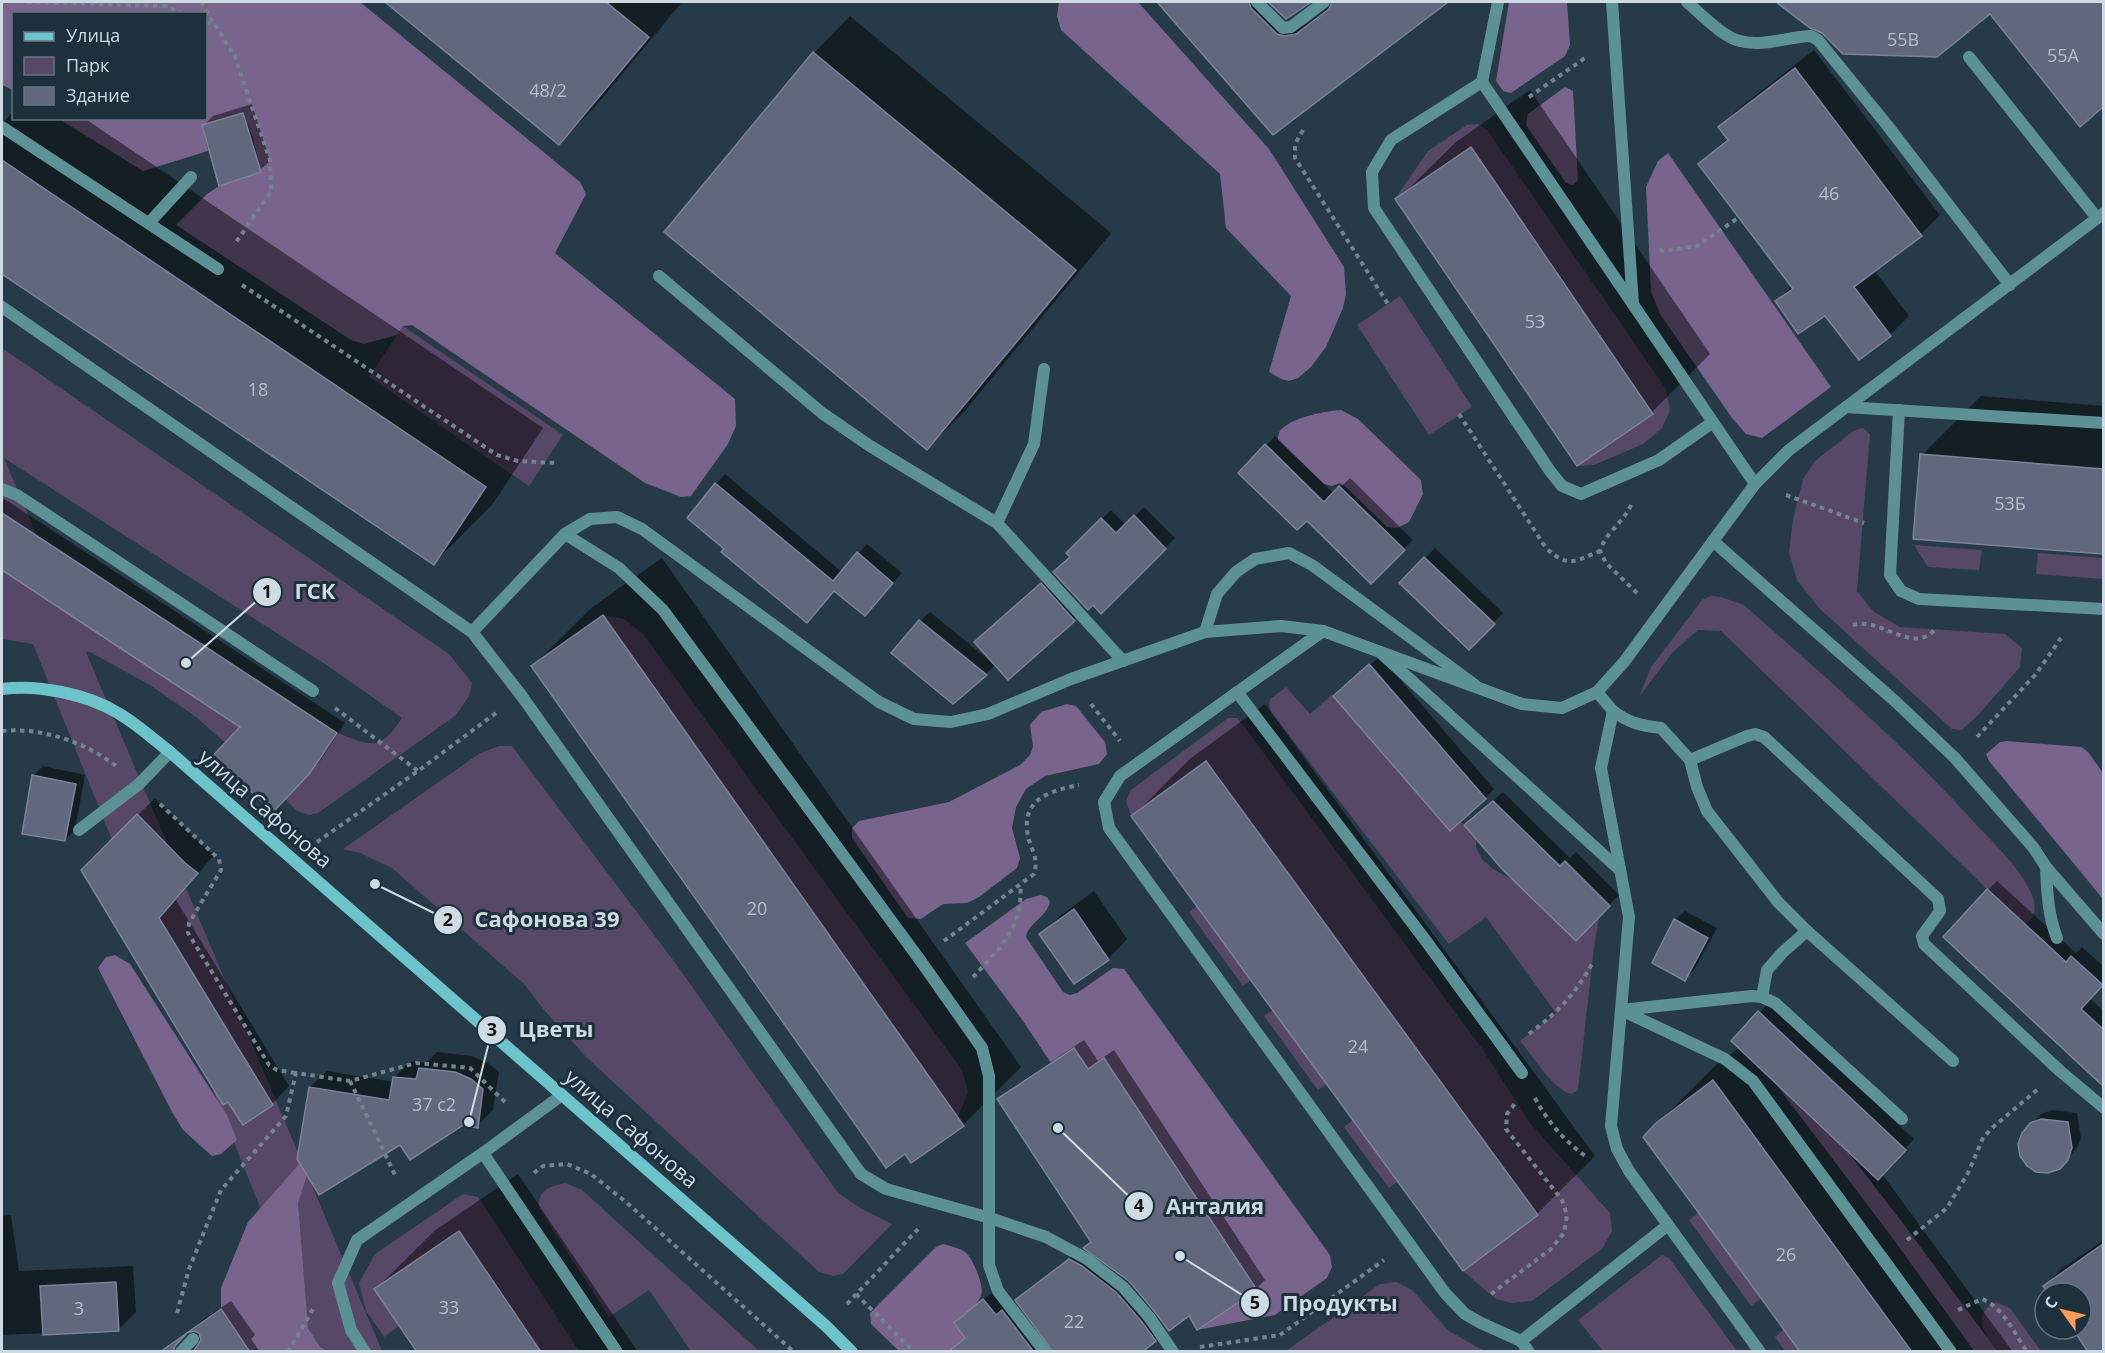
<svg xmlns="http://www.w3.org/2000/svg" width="2105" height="1353" viewBox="0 0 2105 1353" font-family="'Open Sans',sans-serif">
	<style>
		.green { fill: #574867; fill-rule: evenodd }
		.forest { fill: #78648c }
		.shadow { fill: #0007 }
		.building { fill: #61687d; stroke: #7c8399; stroke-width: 1.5 }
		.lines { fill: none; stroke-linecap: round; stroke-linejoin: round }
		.path { stroke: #74848f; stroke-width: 4; stroke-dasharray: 4.5 4.5; stroke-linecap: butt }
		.service { stroke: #5c9195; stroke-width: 12 }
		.minor { stroke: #5c9195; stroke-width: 12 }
		.secondary { stroke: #6cc3ca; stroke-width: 12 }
		.labels { text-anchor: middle; stroke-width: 6; stroke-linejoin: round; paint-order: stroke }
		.number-label { font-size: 18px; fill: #b4beca }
		.street-label { font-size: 21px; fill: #cfdbe3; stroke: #1d303c }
		.leader { fill: none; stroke: #cfdbe3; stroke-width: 2 }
		.callout-dot { fill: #cfdbe3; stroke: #1d303c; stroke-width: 2 }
		.mark-label { font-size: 18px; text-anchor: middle; font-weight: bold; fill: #111 }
		.callout-label { font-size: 22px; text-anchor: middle; font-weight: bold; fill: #cfdbe3; stroke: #1d303c; stroke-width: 6; stroke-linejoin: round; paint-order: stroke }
	</style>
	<rect width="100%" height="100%" fill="#273a47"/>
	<g class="green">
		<path d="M1478 124 1487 130 1666 389 1670 410 1662 428 1643 444 1594 465 1577 466 1652 413 1472 148 1395 199 1428 151 1467 125Z"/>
		<path d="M1400 296 1472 407 1429 435 1357 325Z"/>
		<path d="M403 326 563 435 529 486 369 377Z"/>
		<path d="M2 348 449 654 472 683 469 696 455 716 318 813 309 815 297 811 254 768 196 717 150 685 90 652H86L382 1351H318L33 644 2 639V570L3 571 2 566ZM4 458 328 666 402 718C380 752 372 746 337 733L310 773 70 615Z"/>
		<path d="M1863 428 1870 434 1857 591 1874 612 1900 627 2005 634 2022 648 2020 667 1979 714 1962 730 1952 729 1819 608 1797 580 1789 552 1793 519 1803 479 1815 461 1853 431Z"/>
		<path d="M1914 545 1982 550 1979 570 1928 567Z"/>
		<path d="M2038 553 2103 558V579L2036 574Z"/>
		<path d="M1711 596 1721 597 1744 605C1823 675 1902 743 1973 821 1991 841 2015 862 2028 887 2035 899 2039 914 2027 923L2022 922 1987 889 1721 631 1698 630 1673 652 1639 697 1651 667 1702 600Z"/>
		<path d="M603 615 624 619 643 634 962 1070 968 1092 958 1117Z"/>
		<path d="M1286 687 1310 714 1332 695 1449 830 1460 821 1476 839V847L1482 859 1493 869 1513 880 1576 940 1599 917 1594 947 1578 1090 1572 1094C1553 1090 1533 1056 1520 1041L1556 1013 1486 917 1449 944 1272 713 1269 706 1270 699Z"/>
		<path d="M1228 718H1237L1243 725 1483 1050 1530 1123 1610 1213 1612 1231 1602 1249 1532 1301 1511 1303 1496 1299 1463 1271 1538 1215 1207 761 1131 816 1126 801 1131 790Z"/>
		<path d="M499 746H512L676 964 838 1193 862 1209 892 1224 843 1274 833 1276 819 1272 585 1056 545 1011 524 984 392 868 360 853 343 849 480 753Z"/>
		<path d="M1197 906 1251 980 1243 986 1189 912Z"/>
		<path d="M1273 1010 1327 1084 1318 1090 1264 1016Z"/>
		<path d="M1353 1120 1398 1181 1389 1188 1344 1127Z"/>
		<path d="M565 1183 582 1190 759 1351H691L649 1290 609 1317 539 1208C538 1189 549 1187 565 1183Z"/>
		<path d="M463 1194 478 1197 579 1351H541L459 1231 399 1326 384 1337 366 1311 359 1283 375 1254Z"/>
		<path d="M1699 1212 1761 1298 1751 1306 1689 1220Z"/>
		<path d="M1662 1255 1669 1258 1737 1351H1603L1578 1320Z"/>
		<path d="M1397 1282 1412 1290 1449 1331 1484 1351H1286L1380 1284Z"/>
		<path d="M1996 1302 2010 1308 2041 1351H1997C1984 1334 1971 1314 1996 1302Z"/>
		<path d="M1784 1329 1800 1351H1785L1775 1337Z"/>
	</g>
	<g class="forest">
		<path d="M2 2H360L580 182 586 194 555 253 735 399 736 426 728 444 691 496 681 497 645 483 412 325 403 326 397 335 364 344 351 340 176 225 207 194 219 186 261 172 253 138 243 113 202 125 208 151 143 171 59 119 206 118V14H14L13 90 2 85Z"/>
		<path d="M1059 2H1138L1269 149 1344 267 1346 294 1343 308 1326 347 1311 367 1298 378 1289 381 1281 379 1269 372 1291 296 1226 228 1220 174 1061 30 1057 16Z"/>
		<path d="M1509 2H1567L1570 45 1565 56 1511 93 1503 91 1496 81Z"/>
		<path d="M1565 87 1573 91 1578 180 1573 185 1566 183 1526 125 1528 114Z"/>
		<path d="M1668 153 1831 387 1762 438 1746 434 1732 418 1660 314 1651 291 1646 187 1658 161Z"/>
		<path d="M1341 410 1358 419 1421 480 1423 494 1409 522 1397 528 1387 527 1345 486 1340 483 1332 486 1324 484 1278 440C1278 435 1279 430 1284 427 1296 417 1325 411 1341 410Z"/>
		<path d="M1067 704 1076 706 1105 742 1107 754 1099 764 1045 776 1026 789 1016 807 1012 828 1020 858 1017 868 979 897 967 903 943 904 921 919 908 918 852 838V828L859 821 949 802 1020 765 1030 755 1033 746 1030 725 1041 712Z"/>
		<path d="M2007 741 2081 747 2088 752 2103 773V899L1989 761 1986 754 2000 742Z"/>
		<path d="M1041 895 1047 897 1050 902C1046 918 1029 922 1026 937L1063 992 1070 995 1077 993 1113 968 1124 969 1330 1255 1332 1267 1327 1278 1275 1315 1197 1330 1256 1290 1104 1059 1088 1069 1073 1049 1051 1063 1023 1021 965 943 1026 899Z"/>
		<path d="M115 955 130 964 227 1115 237 1140 221 1154 212 1156 183 1130 172 1112 98 968 106 957Z"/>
		<path d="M1775 1083 1845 1148 1905 1226 1997 1351H1974L1891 1236Z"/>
		<path d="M300 1163 307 1175 298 1203 308 1328 320 1347 327 1351H246V1346L221 1309V1288L248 1222Z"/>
		<path d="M943 1244C950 1246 959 1248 965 1252 973 1258 985 1287 981 1296 976 1308 964 1315 954 1323L976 1351H899L871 1324 870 1313 936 1247Z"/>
	</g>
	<g class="shadow">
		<path d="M387 2H682L594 108 559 143Z"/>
		<path d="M1159 2H1264L1287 25 1294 27 1307 24 1333 4 1332 2H1446L1273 133Z"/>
		<path d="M1269 2H1309L1286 17Z"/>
		<path d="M1779 2H2104V106L2080 125 1990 12 1823 32 1810 27Z"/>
		<path d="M850 16 1111 233 964 412 927 448 666 231 814 53Z"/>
		<path d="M1814 50 1940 215 1921 234 1874 270 1909 316 1890 335 1825 314 1777 301 1792 286 1700 164 1728 138 1720 127 1739 108Z"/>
		<path d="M1530 90 1710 354 1652 412 1397 200 1456 142Z"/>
		<path d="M252 104 270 161 260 170 220 184 203 126 213 116Z"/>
		<path d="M14 111V118H84L543 428 492 505 433 564 2 272V123Z"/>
		<path d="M1981 396 2104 406V553L1915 537 1922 455Z"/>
		<path d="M1275 436 1334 494 1350 478 1413 540 1371 582 1307 519 1240 473Z"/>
		<path d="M725 474 842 572 867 544 902 573 874 604 835 590 716 484Z"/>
		<path d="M2 499 6 500 345 723 320 761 273 810 242 727 2 569Z"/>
		<path d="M1144 507 1175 538 1101 612 1068 553 1111 510 1126 525Z"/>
		<path d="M1435 548 1503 613 1469 648 1401 583Z"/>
		<path d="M662 558 1021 1067 963 1125 911 1161 533 666 591 608Z"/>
		<path d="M1051 575 1084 610 1009 678 996 664 986 674 920 621 930 612 994 664 995 663 986 633Z"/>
		<path d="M1380 656 1494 789 1485 798 1345 687Z"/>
		<path d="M1265 704 1595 1156 1537 1214 1133 816 1191 758Z"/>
		<path d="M43 766 85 775 75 830 65 840 33 776Z"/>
		<path d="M1503 792 1570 858 1576 852 1619 895 1576 938 1475 816Z"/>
		<path d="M155 798 202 845 214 855 176 900 289 1086 272 1104 82 871Z"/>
		<path d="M1997 881 2076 953 2082 947 2104 967V983L2090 999 2104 1011V1075L2099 1080 1988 890Z"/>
		<path d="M1094 891 1127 939 1108 959 1041 934 1061 915Z"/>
		<path d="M1685 911 1717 928 1694 970 1685 979 1675 920Z"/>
		<path d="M1769 1003 1914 1139 1882 1174 2013 1352H1802L1657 1124 1716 1065 1740 1047 1733 1041Z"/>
		<path d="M1084 1040 1098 1061 1114 1050 1265 1280 1256 1289 1189 1314 1130 1280 1092 1241 999 1099 1009 1090Z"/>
		<path d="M437 1052 471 1056 488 1063 499 1072 493 1110 477 1126 462 1123 400 1143 310 1087 327 1071 394 1082V1078L411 1061 426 1063Z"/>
		<path d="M2052 1110 2077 1113 2081 1138 2077 1148 2059 1168 2031 1124 2041 1114Z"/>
		<path d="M518 1174 638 1352H418L376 1289 434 1231Z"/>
		<path d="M11 1215 19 1271 133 1266 136 1312 118 1330 2 1335V1216Z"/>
		<path d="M2104 1240V1352H2090L2075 1329H2081V1293H2050L2045 1286 2061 1269Z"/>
		<path d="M1080 1250 1164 1331 1140 1352H978L965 1314 994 1291 1048 1348 1053 1350 1017 1300 1027 1290Z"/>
		<path d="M231 1301 255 1335 251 1339 260 1352H206L200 1332 193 1330 201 1321Z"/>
	</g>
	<g class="building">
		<path d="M385 2H606L649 37 559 145Z"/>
		<path d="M1157 2H1249L1251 8 1277 34 1284 36 1296 34 1329 9 1332 2H1448L1273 135Z"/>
		<path d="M1268 2H1311L1286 19Z"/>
		<path d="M1776 2H2103V107L2080 127 1990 14 1937 57 1843 54 1822 33 1810 28Z"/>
		<path d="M813 52 1076 270 927 450 664 232Z"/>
		<path d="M1795 68 1922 236 1854 287 1891 336 1859 360 1825 316 1798 334 1775 301 1793 289 1698 164 1728 140 1718 127Z"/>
		<path d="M243 113 261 172 219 186 202 125Z"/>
		<path d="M1471 147 1653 414 1577 466 1395 199Z"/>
		<path d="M2 160 486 487 434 565 2 274Z"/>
		<path d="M1265 444 1324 502 1339 486 1405 550 1371 584 1307 521 1297 530 1238 473Z"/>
		<path d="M1920 454 2103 469V554L1913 539Z"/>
		<path d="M715 483 833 581 857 552 893 583 865 616 834 591 807 623 721 552 724 549 687 518Z"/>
		<path d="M2 513 337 733 310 773 273 812 241 782 233 789 205 764 240 727 2 570Z"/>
		<path d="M1134 515 1166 549 1101 614 1093 605 1088 610 1053 572 1070 557 1066 553 1101 518 1116 533Z"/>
		<path d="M1424 557 1495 624 1469 650 1399 583Z"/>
		<path d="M1041 583 1075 621 1008 680 974 642Z"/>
		<path d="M603 615 964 1126 911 1163 905 1154 886 1168 531 666Z"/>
		<path d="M919 620 987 675 953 704 891 653Z"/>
		<path d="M1369 664 1486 799 1450 831 1333 696Z"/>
		<path d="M1206 761 1538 1215 1463 1271 1131 816Z"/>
		<path d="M32 775 76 784 65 841 22 834Z"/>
		<path d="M1493 801 1560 866 1565 861 1610 906 1576 941 1503 870 1464 825Z"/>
		<path d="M137 814 185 863 198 873 159 918 273 1105 243 1125 228 1102 223 1105 81 870Z"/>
		<path d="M1987 889 2066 962 2071 956 2103 985 2081 1009 2103 1029V1086L1943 937Z"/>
		<path d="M1074 909 1109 960 1074 984 1039 934Z"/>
		<path d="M1674 919 1708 938 1685 981 1652 963Z"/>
		<path d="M1758 1011 1906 1150 1878 1180 1731 1041Z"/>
		<path d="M1074 1048 1088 1069 1104 1058 1257 1290 1197 1330 1189 1316 1169 1331 1155 1312 1129 1281 1083 1248 1091 1242 997 1099Z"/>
		<path d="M419 1068 455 1072 471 1079 483 1089 478 1128 463 1125 410 1160 400 1145 319 1195 297 1159 309 1087 389 1100 393 1077 416 1079Z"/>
		<path d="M1713 1080 1912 1352H1800L1761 1298 1643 1137 1656 1123Z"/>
		<path d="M2041 1119 2068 1122 2072 1148 2068 1160 2060 1169 2048 1173 2036 1172 2027 1166 2020 1156 2018 1144 2022 1133 2030 1123Z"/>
		<path d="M459 1231 541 1352H417L374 1289Z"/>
		<path d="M2103 1244V1352H2088L2073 1329H2081V1293H2048L2043 1286Z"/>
		<path d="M1069 1259 1082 1266 1117 1293 1142 1322 1156 1341 1142 1352H1053L1015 1300Z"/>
		<path d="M116 1282 119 1331 43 1335 40 1286Z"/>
		<path d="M983 1299 996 1315 1002 1310 1034 1352H948L965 1338 954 1323Z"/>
		<path d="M221 1309 250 1352H193L201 1340 199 1333 194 1331 187 1333 175 1346 173 1352H160Z"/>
	</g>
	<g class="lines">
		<g class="path">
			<path d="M27 2 165 6 184 14"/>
			<path d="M201 2 235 57 270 160 271 191 235 244"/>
			<path d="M206 22 217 26"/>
			<path d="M1529 97 1585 58"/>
			<path d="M1303 130 1295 144V158L1388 304"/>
			<path d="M1660 249 1663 251 1697 246 1738 218"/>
			<path d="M242 285 497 455 518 461 557 463"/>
			<path d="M1459 414 1546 548C1569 569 1574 561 1600 551"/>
			<path d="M1786 495 1864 523"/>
			<path d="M1631 505C1624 522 1605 533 1600 551L1606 563 1638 594"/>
			<path d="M1853 625C1880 616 1913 656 1935 629"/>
			<path d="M1091 704 1120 741"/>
			<path d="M335 708 418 771"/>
			<path d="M2 731C41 727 85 742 116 766"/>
			<path d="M1977 737 2036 674 2061 638"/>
			<path d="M160 804 219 859 221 870 189 923 188 933 269 1065 277 1070 296 1073"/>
			<path d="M317 842 418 771 496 713"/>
			<path d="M944 941 1034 874C1040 856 1028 847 1027 829 1024 797 1054 790 1079 785"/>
			<path d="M973 977C991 958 1014 936 1019 909 1021 901 1020 893 1021 885"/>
			<path d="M1529 1034C1560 1010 1574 996 1593 962"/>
			<path d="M350 1081 396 1177"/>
			<path d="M1535 1098C1547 1121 1566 1143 1587 1157"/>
			<path d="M534 1173 543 1166 567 1164 591 1174 626 1202 794 1352"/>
			<path d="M1907 1240 1947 1208 1968 1173 1983 1138 1992 1128 2037 1090"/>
			<path d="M856 1294 914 1352"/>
			<path d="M1491 1294 1551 1249 1564 1233 1567 1215 1562 1200 1506 1129 1507 1114 1516 1102"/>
			<path d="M847 1304 918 1229"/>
			<path d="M1958 1310 1982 1299C2003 1307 2015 1334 2027 1352"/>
			<path d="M177 1313 189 1269 221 1190 286 1116 296 1073 350 1081 416 1063 470 1068 505 1102"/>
			<path d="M1200 1347 1280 1335 1384 1260"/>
			<path d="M288 1352 313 1309"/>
		</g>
		<g class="service">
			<path d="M1257 2 1283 28 1291 27 1324 2"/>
			<path d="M1612 2 1633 304"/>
			<path d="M1687 2C1700 13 1724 38 1740 41 1762 47 1788 37 1811 36L1818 40 1887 125 2010 285"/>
			<path d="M1969 57 2097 218"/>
			<path d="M1482 82 1498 2"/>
			<path d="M2 127 218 269"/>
			<path d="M149 223 191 177"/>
			<path d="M659 276 822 413 870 446 997 523"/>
			<path d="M1044 369 1034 444 997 523 1123 661"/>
			<path d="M1846 407 2104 423"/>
			<path d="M1899 410 1890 575 1901 591 1919 599 2104 609"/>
			<path d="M1713 422 1659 460 1581 494 1562 486 1550 471 1374 208 1372 172 1391 140 1482 82 1755 484"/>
			<path d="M2 489 17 495 313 691"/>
			<path d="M565 534 619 568 663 610 920 960 982 1048 989 1076V1265L998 1291 1045 1352"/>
			<path d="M1713 541 1896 702 1955 758 2033 847 2046 867 2104 934"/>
			<path d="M1323 631 1120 776 1104 802 1109 828 1445 1293 1465 1314 1481 1323 1521 1341 1529 1352"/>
			<path d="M1205 632 1217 594 1236 572 1255 559 1289 553 1312 565 1475 685"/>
			<path d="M1381 653 1620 870"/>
			<path d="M1237 692 1426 941 1522 1073"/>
			<path d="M1613 711C1629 723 1642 726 1661 728L1690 760 1697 787 1707 811 1778 902 1807 931 1953 1061"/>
			<path d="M1690 760 1747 736 1755 734 1764 737 1938 899 1940 911 1922 936 1924 944 2060 1071 2104 1108"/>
			<path d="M79 830 139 784 170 752"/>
			<path d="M2046 867C2047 892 2048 915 2057 938"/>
			<path d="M1762 997 1767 970 1783 952 1807 931"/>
			<path d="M562 1095 483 1153 617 1352"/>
			<path d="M1902 1119 1775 1003 1762 997 1752 996 1621 1010 1725 1059 1753 1081 1951 1352"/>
			<path d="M1668 1225 1760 1352"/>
			<path d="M1521 1341 1668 1225 1629 1171 1617 1149 1611 1126 1629 917 1601 768 1613 711 1597 692"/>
			<path d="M181 1352 193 1339"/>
			<path d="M365 1352 351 1330 338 1283 357 1240 483 1153"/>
		</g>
		<g class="minor">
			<path d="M2 307 472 632 521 695 861 1174 886 1189 990 1218 1046 1237 1087 1259 1123 1287 1149 1317 1173 1352"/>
			<path d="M472 632 565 534 590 519 617 517 642 529 879 702 914 719 951 722 988 714 1071 679 1205 632 1281 626 1323 631 1522 704 1562 708 1597 692 1624 662 1755 484 1789 450 2104 213"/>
		</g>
		<path class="secondary" d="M2 689C37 684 87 694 118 713 137 724 153 739 170 752L826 1326 852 1352"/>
	</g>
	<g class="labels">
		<g class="number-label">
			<text x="1903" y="46">55В</text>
			<text x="2063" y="62">55А</text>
			<text x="548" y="97">48/2</text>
			<text x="1829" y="200">46</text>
			<text x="1535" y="328">53</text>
			<text x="258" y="396">18</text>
			<text x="2010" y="510">53Б</text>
			<text x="757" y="915">20</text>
			<text x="1358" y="1053">24</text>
			<text x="434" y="1111">37 с2</text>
			<text x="1786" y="1261">26</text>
			<text x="449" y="1314">33</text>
			<text x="79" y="1315">3</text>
			<text x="1074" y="1328">22</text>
		</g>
		<g class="street-label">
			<text transform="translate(265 809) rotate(41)" y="7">улица Сафонова</text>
			<text transform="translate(631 1129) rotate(41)" y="7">улица Сафонова</text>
		</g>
	</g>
	<path class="leader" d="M186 663L267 592M375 884L448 920M469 1122L492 1030M1058 1128L1139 1206M1180 1256L1255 1303"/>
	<g class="callout-dot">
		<circle cx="186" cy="663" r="6"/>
		<circle cx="375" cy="884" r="6"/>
		<circle cx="469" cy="1122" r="6"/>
		<circle cx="1058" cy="1128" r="6"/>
		<circle cx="1180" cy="1256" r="6"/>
		<circle cx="267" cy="592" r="15"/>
		<circle cx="448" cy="920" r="15"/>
		<circle cx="492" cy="1030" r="15"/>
		<circle cx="1139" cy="1206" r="15"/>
		<circle cx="1255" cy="1303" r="15"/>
	</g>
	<g class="mark-label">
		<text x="267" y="598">1</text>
		<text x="448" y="926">2</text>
		<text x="492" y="1036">3</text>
		<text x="1139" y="1212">4</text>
		<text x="1255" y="1309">5</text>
	</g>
	<g class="callout-label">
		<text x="315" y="599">ГСК</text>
		<text x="547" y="927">Сафонова 39</text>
		<text x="556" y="1037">Цветы</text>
		<text x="1215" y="1214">Анталия</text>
		<text x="1340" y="1311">Продукты</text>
	</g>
	<rect width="2105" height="1353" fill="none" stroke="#cfdbe3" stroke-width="6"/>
	<rect x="12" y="12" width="195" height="108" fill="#1d303c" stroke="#64747f" stroke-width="1.5"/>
	<rect x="24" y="32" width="30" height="9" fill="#6cc3ca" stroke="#64747f" stroke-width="1.5"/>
	<text x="66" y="42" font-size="18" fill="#cfdbe3">Улица</text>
	<rect x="24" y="57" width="30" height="18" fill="#574867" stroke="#64747f" stroke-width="1.5"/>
	<text x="66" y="72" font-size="18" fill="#cfdbe3">Парк</text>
	<rect x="24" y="87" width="30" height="18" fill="#61687d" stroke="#64747f" stroke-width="1.5"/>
	<text x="66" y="102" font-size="18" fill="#cfdbe3">Здание</text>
	<g transform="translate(2063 1311) rotate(304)"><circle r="28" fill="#1d303c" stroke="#64747f" stroke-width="1.5"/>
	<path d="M0-4.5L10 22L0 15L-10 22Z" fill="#ff9a5b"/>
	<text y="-9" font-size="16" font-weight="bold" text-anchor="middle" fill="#cfdbe3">С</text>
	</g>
</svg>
